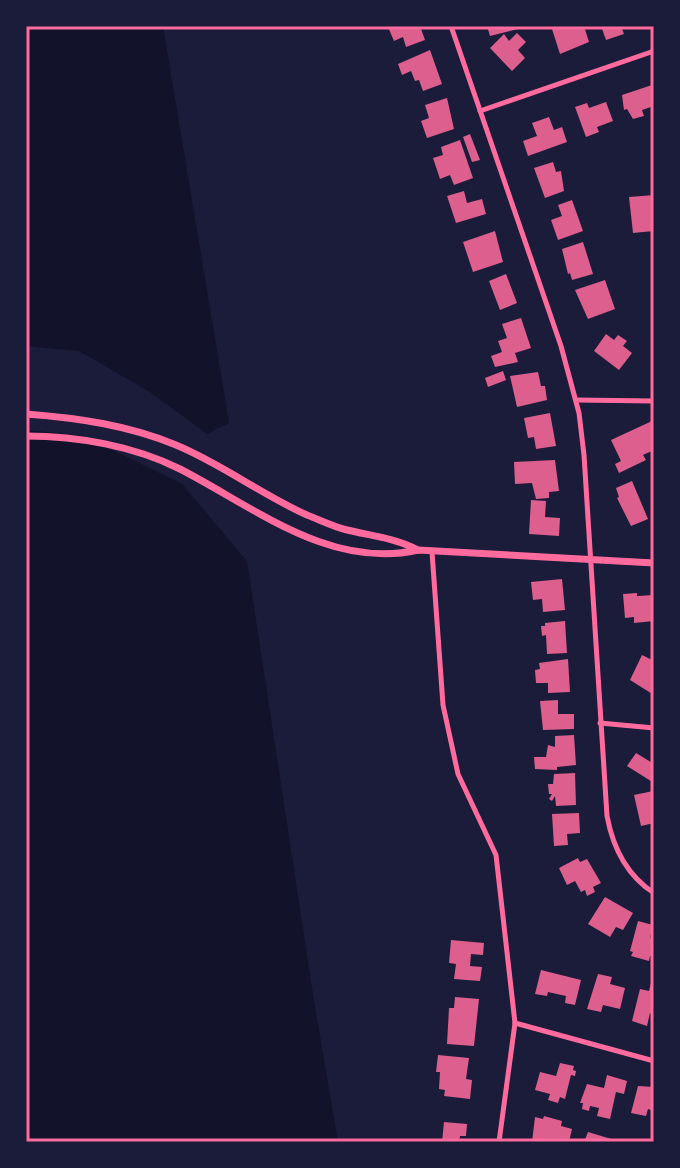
<svg xmlns="http://www.w3.org/2000/svg" width="680" height="1168" viewBox="0 0 680 1168" font-family="'IBM Plex Sans',sans-serif">
	<style>
		.water { fill: #12122b }
		.building { fill: #dd5f8e }
		.lines { fill: none; stroke-linecap: round; stroke-linejoin: round }
		.minor { stroke: #ff6b9d; stroke-width: 5 }
		.tertiary { stroke: #ff6b9d; stroke-width: 7 }
		.neatline { fill: none; stroke: #ff6b9d; stroke-width: 3 }
	</style>
	<rect width="100%" height="100%" fill="#1b1b3a"/>
	<g class="water">
		<path d="M26 26H163L229 423 207 434 150 392 79 351 26 346Z"/>
		<path d="M26 430 84 436 182 484 247 561 314 1001 338 1142H26Z"/>
	</g>
	<g class="building">
		<path d="M392 26H420L425 40 406 47 403 37 394 41 388 27Z"/>
		<path d="M487 26H517L518 29 490 36Z"/>
		<path d="M551 26H584L589 42 560 54Z"/>
		<path d="M601 26H621L624 34 606 40Z"/>
		<path d="M517 33 526 42 518 50 525 58 512 71 490 48 504 34 509 41Z"/>
		<path d="M430 50 442 84 423 91 419 80 415 81 411 71 402 75 398 64Z"/>
		<path d="M652 85 654 106 642 110 644 116 633 119 627 109 624 110 622 95Z"/>
		<path d="M447 98 454 129 427 138 421 121 429 118 425 105Z"/>
		<path d="M606 102 613 121 597 127 599 132 586 137 575 107 587 103 589 108Z"/>
		<path d="M549 117 554 130 562 127 567 142 528 156 523 141 537 136 532 123Z"/>
		<path d="M470 134 480 160 472 162 463 137Z"/>
		<path d="M460 140 473 178 454 185 450 175 440 179 433 158 443 155 441 147Z"/>
		<path d="M553 162 556 172 561 171 564 191 545 198 534 168Z"/>
		<path d="M464 191 467 203 482 199 486 214 456 223 447 196Z"/>
		<path d="M654 195V231L633 233 629 197Z"/>
		<path d="M572 200 583 231 558 240 551 220 562 216 558 205Z"/>
		<path d="M495 231 503 262 473 272 463 242Z"/>
		<path d="M583 242 593 274 572 280 570 273 568 274 562 249Z"/>
		<path d="M506 274 517 303 500 310 489 281Z"/>
		<path d="M605 280 615 309 588 319 575 290Z"/>
		<path d="M521 318 531 348 515 353 518 362 495 367 491 356 502 352 498 341 507 338 502 324Z"/>
		<path d="M606 334 614 340 618 335 627 341 623 346 632 353 619 370 594 351Z"/>
		<path d="M503 371 506 380 488 387 485 378Z"/>
		<path d="M538 372 541 386H545L547 400 517 407 510 376Z"/>
		<path d="M550 413 556 446 536 449 534 437 528 438 524 418Z"/>
		<path d="M652 421 654 450 643 455 646 460 619 473 615 464 621 461 611 440Z"/>
		<path d="M555 460 559 491 549 492V498L536 499 532 483 515 484 514 462Z"/>
		<path d="M632 481 648 519 631 526 617 498 619 497 616 488Z"/>
		<path d="M531 500 546 501 545 517 560 518 559 536 529 534Z"/>
		<path d="M562 579 565 610 543 612 542 599 533 600 531 582Z"/>
		<path d="M637 593V596L654 595V621L634 623V617L625 618 623 594Z"/>
		<path d="M565 621 567 653 547 654 546 635 542 636 541 626H545V623Z"/>
		<path d="M642 655 654 661V695L630 680Z"/>
		<path d="M568 659 570 692 548 693V683H536L535 670 540 669 539 663Z"/>
		<path d="M558 700V714H574V729L543 730 540 701Z"/>
		<path d="M574 735 576 765 557 767V770L535 769 534 757H546L548 745 555 747V736Z"/>
		<path d="M636 753 654 764V783L627 766Z"/>
		<path d="M575 773 576 805 556 806 555 796 552 801 549 799 552 794H549L548 784H553L554 774Z"/>
		<path d="M653 791 654 823 641 826 634 795Z"/>
		<path d="M579 813 580 833 567 834 568 845 554 846 552 814Z"/>
		<path d="M578 858 580 862 587 859 601 883 593 887 595 892 587 896 585 890 581 892 575 881 567 885 559 868Z"/>
		<path d="M605 897 633 913 623 930 616 927 610 937 588 924Z"/>
		<path d="M638 921 653 925 650 938 654 939V957L650 956 649 961 631 956 633 952 630 951Z"/>
		<path d="M451 940 484 943 483 955 471 954 470 966 482 967 480 981 454 979 456 964 449 963Z"/>
		<path d="M541 970 581 980 575 1005 565 1003 566 996 548 992 547 996 535 994Z"/>
		<path d="M598 974 612 977 610 984 625 988 620 1009 603 1005 601 1012 587 1009Z"/>
		<path d="M651 983 654 984V1014L650 1013 647 1026 632 1021 640 989 649 991Z"/>
		<path d="M455 997 479 999 474 1046 447 1044 449 1008H454Z"/>
		<path d="M438 1055 469 1058 466 1079 472 1080 470 1099 444 1096 445 1090 439 1089 440 1072H436Z"/>
		<path d="M560 1063 574 1066 573 1070 576 1071 575 1076 571 1075 565 1099 560 1097 558 1103 548 1100 550 1094 535 1090 540 1072 556 1076Z"/>
		<path d="M607 1075 627 1081 624 1094 616 1092 610 1119 597 1116 599 1108 590 1106 589 1111 582 1109 583 1103H580L587 1084 604 1088Z"/>
		<path d="M638 1086 654 1087V1111L648 1109 646 1116 631 1113Z"/>
		<path d="M544 1116 562 1121 561 1126 572 1129 569 1142H532L535 1117 543 1119Z"/>
		<path d="M444 1122 467 1124 466 1136H460L459 1142H442Z"/>
		<path d="M588 1132 618 1141V1142H584Z"/>
	</g>
	<g class="lines">
		<g class="minor">
			<path d="M451 26 561 346 579 413 584 455 607 816C613 848 626 875 654 893"/>
			<path d="M480 111 654 51"/>
			<path d="M576 400 654 401"/>
			<path d="M432 552 443 705 458 774 496 855 515 1023 499 1142"/>
			<path d="M600 723 654 728"/>
			<path d="M515 1023 654 1061"/>
		</g>
		<g class="tertiary">
			<path d="M26 414C78 418 128 425 176 445 222 464 262 495 307 515 320 520 334 527 347 530 372 536 395 538 418 550"/>
			<path d="M26 436C78 436 134 446 180 469 254 507 330 570 418 550L654 563"/>
		</g>
	</g>
	<rect width="680" height="1168" fill="none" stroke="#1b1b3a" stroke-width="56"/>
	<rect x="28" y="28" width="624" height="1112" class="neatline"/>
</svg>
